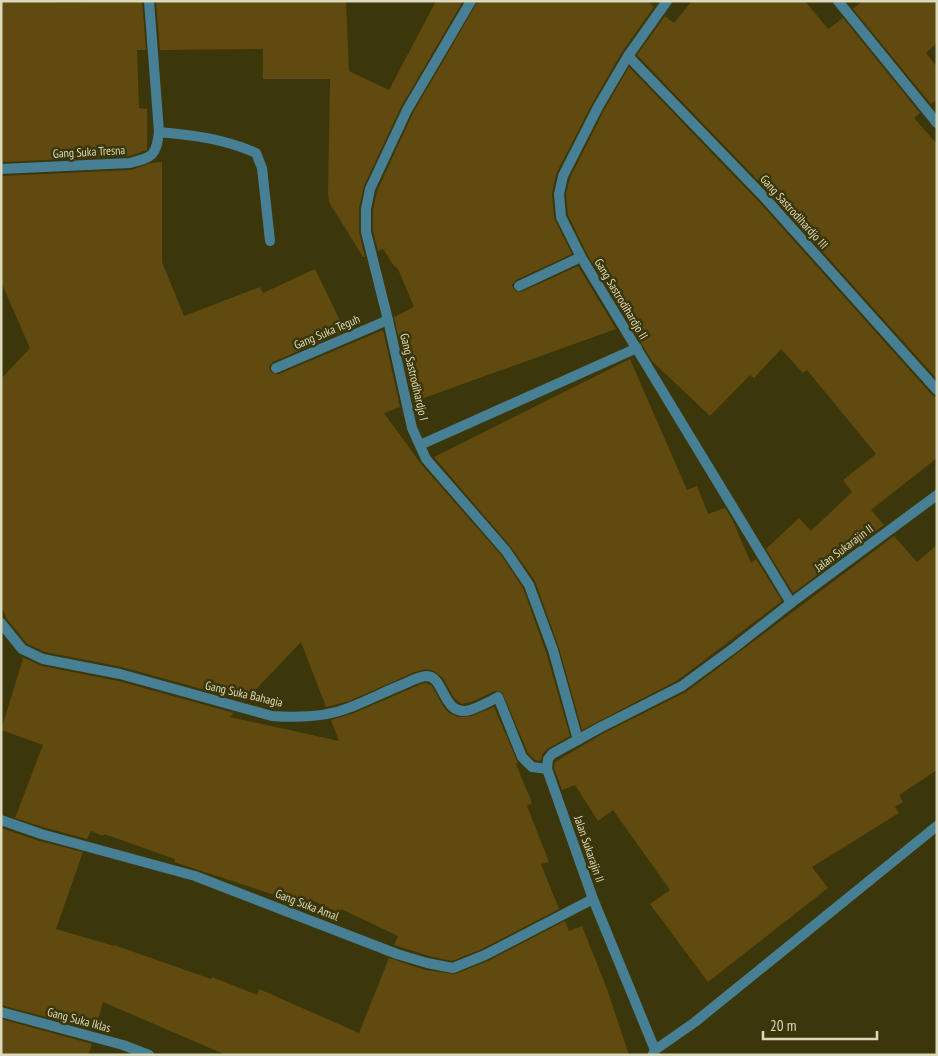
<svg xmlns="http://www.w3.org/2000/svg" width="938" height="1056" viewBox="0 0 938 1056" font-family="'PT Sans Narrow',sans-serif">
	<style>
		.building { fill: #614a0f }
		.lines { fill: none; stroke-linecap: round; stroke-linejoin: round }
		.service { stroke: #477f95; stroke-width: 10 }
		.minor { stroke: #477f95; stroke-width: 10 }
		.labels { text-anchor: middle; stroke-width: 5; stroke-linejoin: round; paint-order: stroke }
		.street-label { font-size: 12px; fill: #dbdabc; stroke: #3b370a }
	</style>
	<rect width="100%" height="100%" fill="#3b370a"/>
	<g class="building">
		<path d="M1 1H56L57 3 142 2 146 50H137L139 108 147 109V150L129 156 1 162Z"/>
		<path d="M156 1H346L349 71 389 90 436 1H463L401 107 364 186 359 208V232L365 257H363L329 202 328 193 330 79H263V49L160 50Z"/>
		<path d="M478 1H648L654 7 622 52 592 104 556 174 552 194 554 218 572 254 516 280 512 285 515 291 521 292 578 266 616 329 413 402 394 317 414 307 398 269 394 266 383 249 378 251 373 231V210L377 191 413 113Z"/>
		<path d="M692 1H805L828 29 843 18 920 113 914 118 937 144V379L770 193 637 55 665 16 674 23Z"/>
		<path d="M862 1H937V43L926 53 937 67V99L931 104 853 9Z"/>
		<path d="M629 67 760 203 932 395 937 397V458L871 510 884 525 793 593 766 549 799 518 811 531 852 492 843 480 876 454 807 370 803 373 781 349 754 378 750 375 710 416 652 361 587 254 568 215 566 194 570 178 604 110Z"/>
		<path d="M162 162V262L184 316 260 287 263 293 315 269 345 331 273 362 269 367 272 373 279 374 383 330 400 407 384 413 421 464 501 555 523 588 546 652 570 736 547 749 542 755 541 761 535 760 528 753 502 692 495 691 471 702 462 704 454 698 443 678 434 671 425 669 415 672 349 701 326 707 301 642 245 701 122 667 45 652 26 643 7 619 1 606V379L30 348 1 282V176L131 170 151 163Z"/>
		<path d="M630 359 687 490 697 486 708 514 725 508 732 519 751 563 756 559 782 601 678 680 582 730 559 648 535 581 511 547 434 457Z"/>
		<path d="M894 536 917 562 937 545V770L899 795 903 802 895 807 899 813 812 867 828 888 708 982 650 904 670 890 613 810 598 821 575 785 562 790 554 768 555 762 604 733 686 692Z"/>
		<path d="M22 657 42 666 118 681 234 713 230 717 339 741 331 720 354 713 424 683 429 684 432 686 443 706 449 713 458 717 472 716 494 707 518 763 516 764 532 803 527 806 549 862 541 864 559 909 482 949 452 961 429 956 394 945 398 936 341 909 340 913 309 899 308 903 291 897 290 900 174 862 175 859 104 834 103 836 91 831 87 839 43 827 15 818 43 745 1 730 23 659Z"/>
		<path d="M1 828 39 841 83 852 56 929 114 946V945L211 979 212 977 257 995 259 989 359 1033 389 958 425 970 455 974 488 961 565 921 569 931 582 926 607 989 629 1055H226L103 1002 95 1030 1 1005Z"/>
		<path d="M1 1019 92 1044 88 1055H1Z"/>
	</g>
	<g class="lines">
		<path class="service" d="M159 132C193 135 225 139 256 153L262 168 270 241"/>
		<g class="minor">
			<path d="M471 1 407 110 370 189 366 209V232L388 320 412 428 426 459 506 551 529 585 553 650 578 740"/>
			<path d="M667 1 628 56 598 107 563 176 559 194 561 217 581 257 791 603"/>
			<path d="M838 1 937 123"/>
			<path d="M628 56 765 198 937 390"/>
			<path d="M1 169 130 163C153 157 156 156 159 132L149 1"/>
			<path d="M519 286 581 257"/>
			<path d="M276 368 388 320"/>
			<path d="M420 445 637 348"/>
			<path d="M1 623 22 649 43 659 120 674 272 716C298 718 327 717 351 707 369 700 386 691 404 684 411 681 418 677 426 676 445 675 442 718 470 710 479 707 489 702 498 697L522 757 532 767 547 769"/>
			<path d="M1 820 41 834 195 876 397 954 427 963 453 968 485 955 593 899"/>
			<path d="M1 1012 123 1045 149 1055"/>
			<path d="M655 1050 593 899 547 769 548 759 552 754 601 727 682 686 735 647 791 603 937 495"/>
			<path d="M653 1054 655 1050 695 1022 937 826"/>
		</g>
	</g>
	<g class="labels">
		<g class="street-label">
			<text transform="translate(89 152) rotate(-3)" y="4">Gang Suka Tresna</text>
			<text transform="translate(794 212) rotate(48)" y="4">Gang Sastrodihardjo III</text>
			<text transform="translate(621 299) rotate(59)" y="4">Gang Sastrodihardjo II</text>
			<text transform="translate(327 332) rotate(-23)" y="4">Gang Suka Teguh</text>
			<text transform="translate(414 377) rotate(77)" y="4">Gang Sastrodihardjo I</text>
			<text transform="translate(844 548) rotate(-37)" y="4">Jalan Sukarajin II</text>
			<text transform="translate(244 694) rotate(13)" y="4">Gang Suka Bahagia</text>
			<text transform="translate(589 849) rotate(71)" y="4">Jalan Sukarajin II</text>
			<text transform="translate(307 905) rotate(21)" y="4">Gang Suka Amal</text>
			<text transform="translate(79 1020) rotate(15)" y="4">Gang Suka Iklas</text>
		</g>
	</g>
	<rect width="938" height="1056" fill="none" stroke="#dbdabc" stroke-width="5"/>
	<path d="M763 1031v8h114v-8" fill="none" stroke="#dbdabc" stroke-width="2.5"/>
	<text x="770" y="1031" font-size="15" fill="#dbdabc" stroke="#3b370a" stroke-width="4" paint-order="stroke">20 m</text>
</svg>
